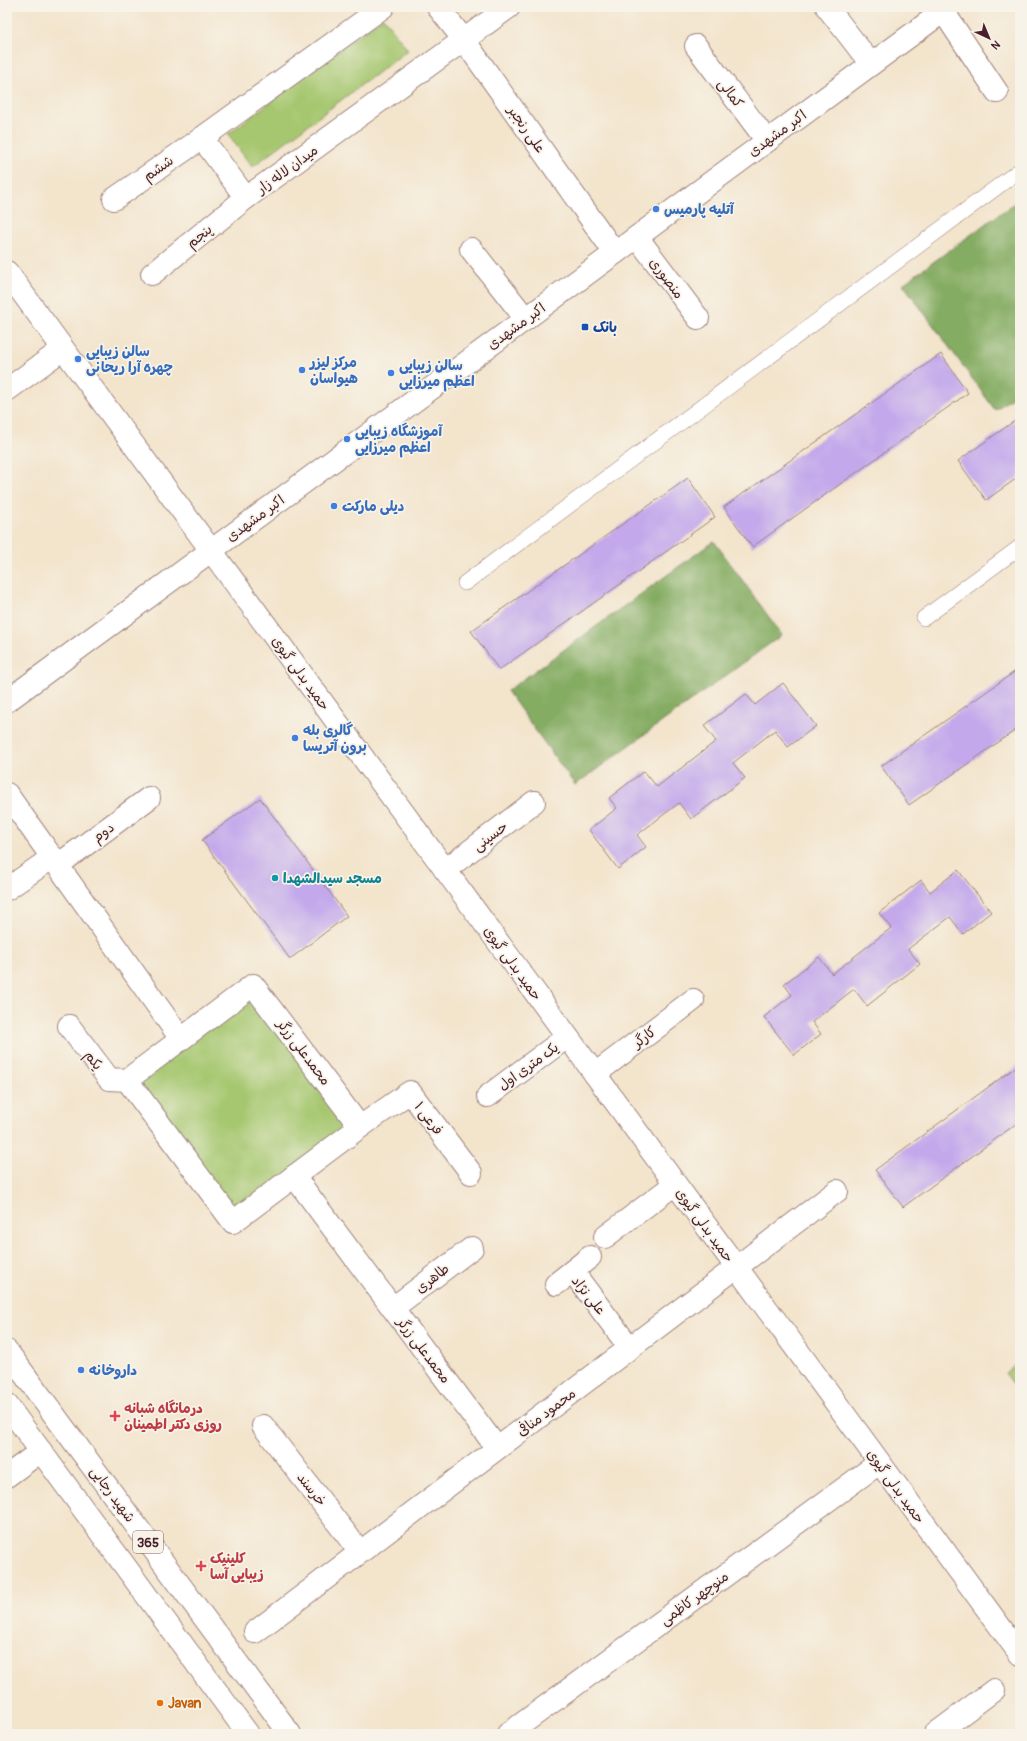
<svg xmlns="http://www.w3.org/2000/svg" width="1027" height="1741" viewBox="0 0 1027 1741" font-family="Pangolin,'Playpen Sans Arabic',sans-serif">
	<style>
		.green { fill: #a6c770; stroke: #78734e }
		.forest { fill: #84ac62; stroke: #676646 }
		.building { fill: #c3a9eb }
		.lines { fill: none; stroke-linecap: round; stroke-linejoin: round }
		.lane-casing { stroke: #9e827c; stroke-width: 16 }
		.street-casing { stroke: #9e827c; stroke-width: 24 }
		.secondary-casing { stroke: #9e827c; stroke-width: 24 }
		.primary-casing { stroke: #9e827c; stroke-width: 24 }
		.lane { stroke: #fff; stroke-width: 15 }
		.street { stroke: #fff; stroke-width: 22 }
		.secondary { stroke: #fff; stroke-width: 22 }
		.primary { stroke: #fff; stroke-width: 22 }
		.shop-dot { fill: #3f7fe0; stroke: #f7f3e8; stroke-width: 1.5 }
		.transit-dot { fill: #1a4fb4; stroke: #f7f3e8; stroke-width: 1.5 }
		.culture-dot { fill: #0f9aa8; stroke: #f7f3e8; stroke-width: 1.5 }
		.health-dot { fill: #e0444e; stroke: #f7f3e8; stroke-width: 1.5 }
		.food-dot { fill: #e8710a; stroke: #f7f3e8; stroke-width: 1.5 }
		.labels { text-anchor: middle; stroke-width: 3.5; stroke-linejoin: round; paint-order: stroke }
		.shield { fill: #f7f3e8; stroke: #7e5f64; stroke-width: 1 }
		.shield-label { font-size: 13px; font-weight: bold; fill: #4a1f2b }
		.street-label { font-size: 14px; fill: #4a1f2b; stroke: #f7f3e8 }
		.shop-label { font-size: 14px; font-weight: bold; fill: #366cbe; stroke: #f7f3e8; text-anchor: start }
		.transit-label { font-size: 14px; font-weight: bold; fill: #164399; stroke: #f7f3e8; text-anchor: start }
		.culture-label { font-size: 14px; font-weight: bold; fill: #0d838f; stroke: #f7f3e8; text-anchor: start }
		.health-label { font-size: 14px; font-weight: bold; fill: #be3a42; stroke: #f7f3e8; text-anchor: start }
		.food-label { font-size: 14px; font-weight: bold; fill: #c56008; stroke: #f7f3e8; text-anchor: start }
	</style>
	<rect width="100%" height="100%" fill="#f7f3e8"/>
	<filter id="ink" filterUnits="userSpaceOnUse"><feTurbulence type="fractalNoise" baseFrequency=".025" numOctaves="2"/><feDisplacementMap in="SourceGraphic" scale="8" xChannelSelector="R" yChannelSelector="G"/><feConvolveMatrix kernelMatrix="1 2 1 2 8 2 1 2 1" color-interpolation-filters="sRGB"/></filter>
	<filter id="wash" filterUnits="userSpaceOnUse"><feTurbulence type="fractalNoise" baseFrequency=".012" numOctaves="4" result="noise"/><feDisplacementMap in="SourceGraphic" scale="16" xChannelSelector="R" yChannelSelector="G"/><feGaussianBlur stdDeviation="0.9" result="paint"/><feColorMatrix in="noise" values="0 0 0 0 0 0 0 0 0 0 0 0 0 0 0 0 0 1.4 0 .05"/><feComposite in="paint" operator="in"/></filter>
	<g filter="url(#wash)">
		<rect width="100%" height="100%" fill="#f3e4cc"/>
		<g class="green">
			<path d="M383 17 408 50 252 167 228 134Z"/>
			<path d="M253 986 357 1128 229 1222 127 1080Z"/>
			<path d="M1020 1362V1393L1005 1373Z"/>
		</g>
		<g class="forest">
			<path d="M1020 199V392L995 410 903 284Z"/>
			<path d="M714 541 782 635 575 785 507 691Z"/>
		</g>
		<g id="blocks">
			<g class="building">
				<path d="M941 354 968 393 752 547 724 507Z"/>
				<path d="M1020 417V476L986 500 958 461Z"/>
				<path d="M688 478 715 517 499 670 471 631Z"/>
				<path d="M1020 668V727L909 805 881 766Z"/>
				<path d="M783 683 816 726 788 747 775 730 733 763 745 778 691 819 679 803 637 835 646 847 618 869 589 830 617 808 609 798 644 771 657 787 716 741 704 726 746 694 755 705Z"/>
				<path d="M260 798 347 916 290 959 202 840Z"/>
				<path d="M958 870 991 912 963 934 950 917 908 949 920 964 867 1006 854 989 812 1022 821 1034 794 1055 764 1017 792 995 784 984 819 957 832 974 891 928 879 913 921 880 930 892Z"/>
				<path d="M1020 1064V1121L903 1207 875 1170Z"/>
			</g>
		</g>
	</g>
	<g filter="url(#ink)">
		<use href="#blocks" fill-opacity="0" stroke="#9e827c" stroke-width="1"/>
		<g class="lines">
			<g class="lane-casing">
				<g id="lane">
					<path d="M465 583 1020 170"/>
					<path d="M924 618 1020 547"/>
				</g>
			</g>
			<g class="street-casing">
				<g id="street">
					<path d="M438 7 464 40 615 253"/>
					<path d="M827 7 871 64"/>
					<path d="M943 11 997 92"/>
					<path d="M696 46 767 141"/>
					<path d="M246 198 202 138 383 7"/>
					<path d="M114 199 202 138"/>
					<path d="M637 237 698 318"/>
					<path d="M471 249 526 319"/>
					<path d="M152 274 246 198 509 7"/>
					<path d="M7 390 63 349"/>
					<path d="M7 794 181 1039"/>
					<path d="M58 865 149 798"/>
					<path d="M445 870 534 802"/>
					<path d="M7 889 53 857"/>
					<path d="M253 985 360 1127 233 1222 127 1080Z"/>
					<path d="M69 1026 109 1079 127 1080"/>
					<path d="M595 1074 693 1000"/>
					<path d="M488 1096 567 1037"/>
					<path d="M360 1127 410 1092 471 1173"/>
					<path d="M294 1176 497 1448"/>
					<path d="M605 1237 675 1184"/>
					<path d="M590 1257 556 1284 573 1272 630 1348"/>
					<path d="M393 1308 472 1248"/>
					<path d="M263 1426 360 1552"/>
					<path d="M7 1476 41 1451"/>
					<path d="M255 1632 837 1191"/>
					<path d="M508 1734 879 1463"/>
					<path d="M935 1734 994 1690"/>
				</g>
			</g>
			<g class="secondary-casing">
				<g id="secondary">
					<path d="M7 272 1020 1654"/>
					<path d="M7 701 949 7"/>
				</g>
			</g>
			<g class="primary-casing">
				<g id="primary">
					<path d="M7 1351 290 1734"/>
					<path d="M7 1405 248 1734"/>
				</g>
			</g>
			<use href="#lane" class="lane"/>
			<use href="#street" class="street"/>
			<use href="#secondary" class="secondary"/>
			<use href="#primary" class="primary"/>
		</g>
	</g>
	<g class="shop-dot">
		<circle cx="656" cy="209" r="4"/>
		<circle cx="78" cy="359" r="4"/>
		<circle cx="302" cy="370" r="4"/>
		<circle cx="391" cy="373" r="4"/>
		<circle cx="347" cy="439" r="4"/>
		<circle cx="334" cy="506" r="4"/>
		<circle cx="295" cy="738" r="4"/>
		<circle cx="81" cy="1370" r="4"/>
	</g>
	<rect class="transit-dot" x="581" y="323" width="8" height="8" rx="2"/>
	<circle class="culture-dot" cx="275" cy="878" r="4"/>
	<g class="health-dot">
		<path d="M113 1410h4v4h4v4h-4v4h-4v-4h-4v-4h4z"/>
		<path d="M199 1560h4v4h4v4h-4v4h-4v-4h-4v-4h4z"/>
	</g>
	<circle class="food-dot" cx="160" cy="1703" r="4"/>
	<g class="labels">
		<rect class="shield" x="133" y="1531" width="30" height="22" rx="3"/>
		<g class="shield-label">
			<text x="148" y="1547">365</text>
		</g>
		<g class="street-label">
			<text transform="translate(731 93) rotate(53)" y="5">کمالی</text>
			<text transform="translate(527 129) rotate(55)" y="5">علی رنجبر</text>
			<text transform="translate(777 133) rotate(-36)" y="5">اکبر مشهدی</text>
			<text transform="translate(158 168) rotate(-35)" y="5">ششم</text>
			<text transform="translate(287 169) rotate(-36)" y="5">میدان لاله زار</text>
			<text transform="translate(199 236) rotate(-39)" y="5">پنجم</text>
			<text transform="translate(667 278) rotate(53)" y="5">منصوری</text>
			<text transform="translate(516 326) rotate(-36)" y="5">اکبر مشهدی</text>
			<text transform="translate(255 518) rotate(-36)" y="5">اکبر مشهدی</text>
			<text transform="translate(301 673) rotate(54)" y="5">حمید بدلی گیوی</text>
			<text transform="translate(103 832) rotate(-36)" y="5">دوم</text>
			<text transform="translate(490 836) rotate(-37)" y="5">حسینی</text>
			<text transform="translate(513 963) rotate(54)" y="5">حمید بدلی گیوی</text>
			<text transform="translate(644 1037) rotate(-37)" y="5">کارگر</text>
			<text transform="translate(304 1052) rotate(53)" y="5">محمدعلی زرگر</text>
			<text transform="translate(94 1060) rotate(53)" y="5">یکم</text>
			<text transform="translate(528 1066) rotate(-36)" y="5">یک متری اول</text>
			<text transform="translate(429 1118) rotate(53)" y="5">فرعی ۱</text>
			<text transform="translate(705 1225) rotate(54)" y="5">حمید بدلی گیوی</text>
			<text transform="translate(432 1278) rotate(-38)" y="5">طاهری</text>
			<text transform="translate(589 1295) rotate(51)" y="5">علی نژاد</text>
			<text transform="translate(424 1350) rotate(53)" y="5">محمدعلی زرگر</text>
			<text transform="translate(546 1412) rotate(-37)" y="5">محمود منافی</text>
			<text transform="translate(896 1486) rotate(54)" y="5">حمید بدلی گیوی</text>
			<text transform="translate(312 1489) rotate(52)" y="5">خرسند</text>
			<text transform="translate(113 1494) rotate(54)" y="5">شهید رجایی</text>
			<text transform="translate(694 1598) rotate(-36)" y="5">منوچهر کاظمی</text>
		</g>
		<g class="shop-label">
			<text x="664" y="214">آتلیه پارمیس</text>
			<text x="86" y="356">سالن زیبایی<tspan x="86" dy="16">چهره آرا ریحانی</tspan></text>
			<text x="310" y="367">مرکز لیزر<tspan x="310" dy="16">هیواسان</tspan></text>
			<text x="399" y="370">سالن زیبایی<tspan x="399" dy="16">اعظم میرزایی</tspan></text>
			<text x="355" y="436">آموزشگاه زیبایی<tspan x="355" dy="16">اعظم میرزایی</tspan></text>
			<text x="342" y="511">دیلی مارکت</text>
			<text x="303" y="735">گالری بله<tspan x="303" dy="16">برون آتریسا</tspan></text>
			<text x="89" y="1375">داروخانه</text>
		</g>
		<g class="transit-label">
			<text x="593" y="332">بانک</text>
		</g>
		<g class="culture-label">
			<text x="283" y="883">مسجد سیدالشهدا</text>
		</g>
		<g class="health-label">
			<text x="124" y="1413">درمانگاه شبانه<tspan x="124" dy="16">روزی دکتر اطمینان</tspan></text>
			<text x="210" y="1563">کلینیک<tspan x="210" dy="16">زیبایی آسا</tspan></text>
		</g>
		<g class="food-label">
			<text x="168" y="1708">Javan</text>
		</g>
	</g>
	<rect width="1027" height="1741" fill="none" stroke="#f7f3e8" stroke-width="24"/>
	<g transform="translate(989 38) rotate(136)" stroke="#f7f3e8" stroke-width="3" paint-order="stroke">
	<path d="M0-3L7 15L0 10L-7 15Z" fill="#4a1f2b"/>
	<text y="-6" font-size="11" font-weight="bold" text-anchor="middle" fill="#4a1f2b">N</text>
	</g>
</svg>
